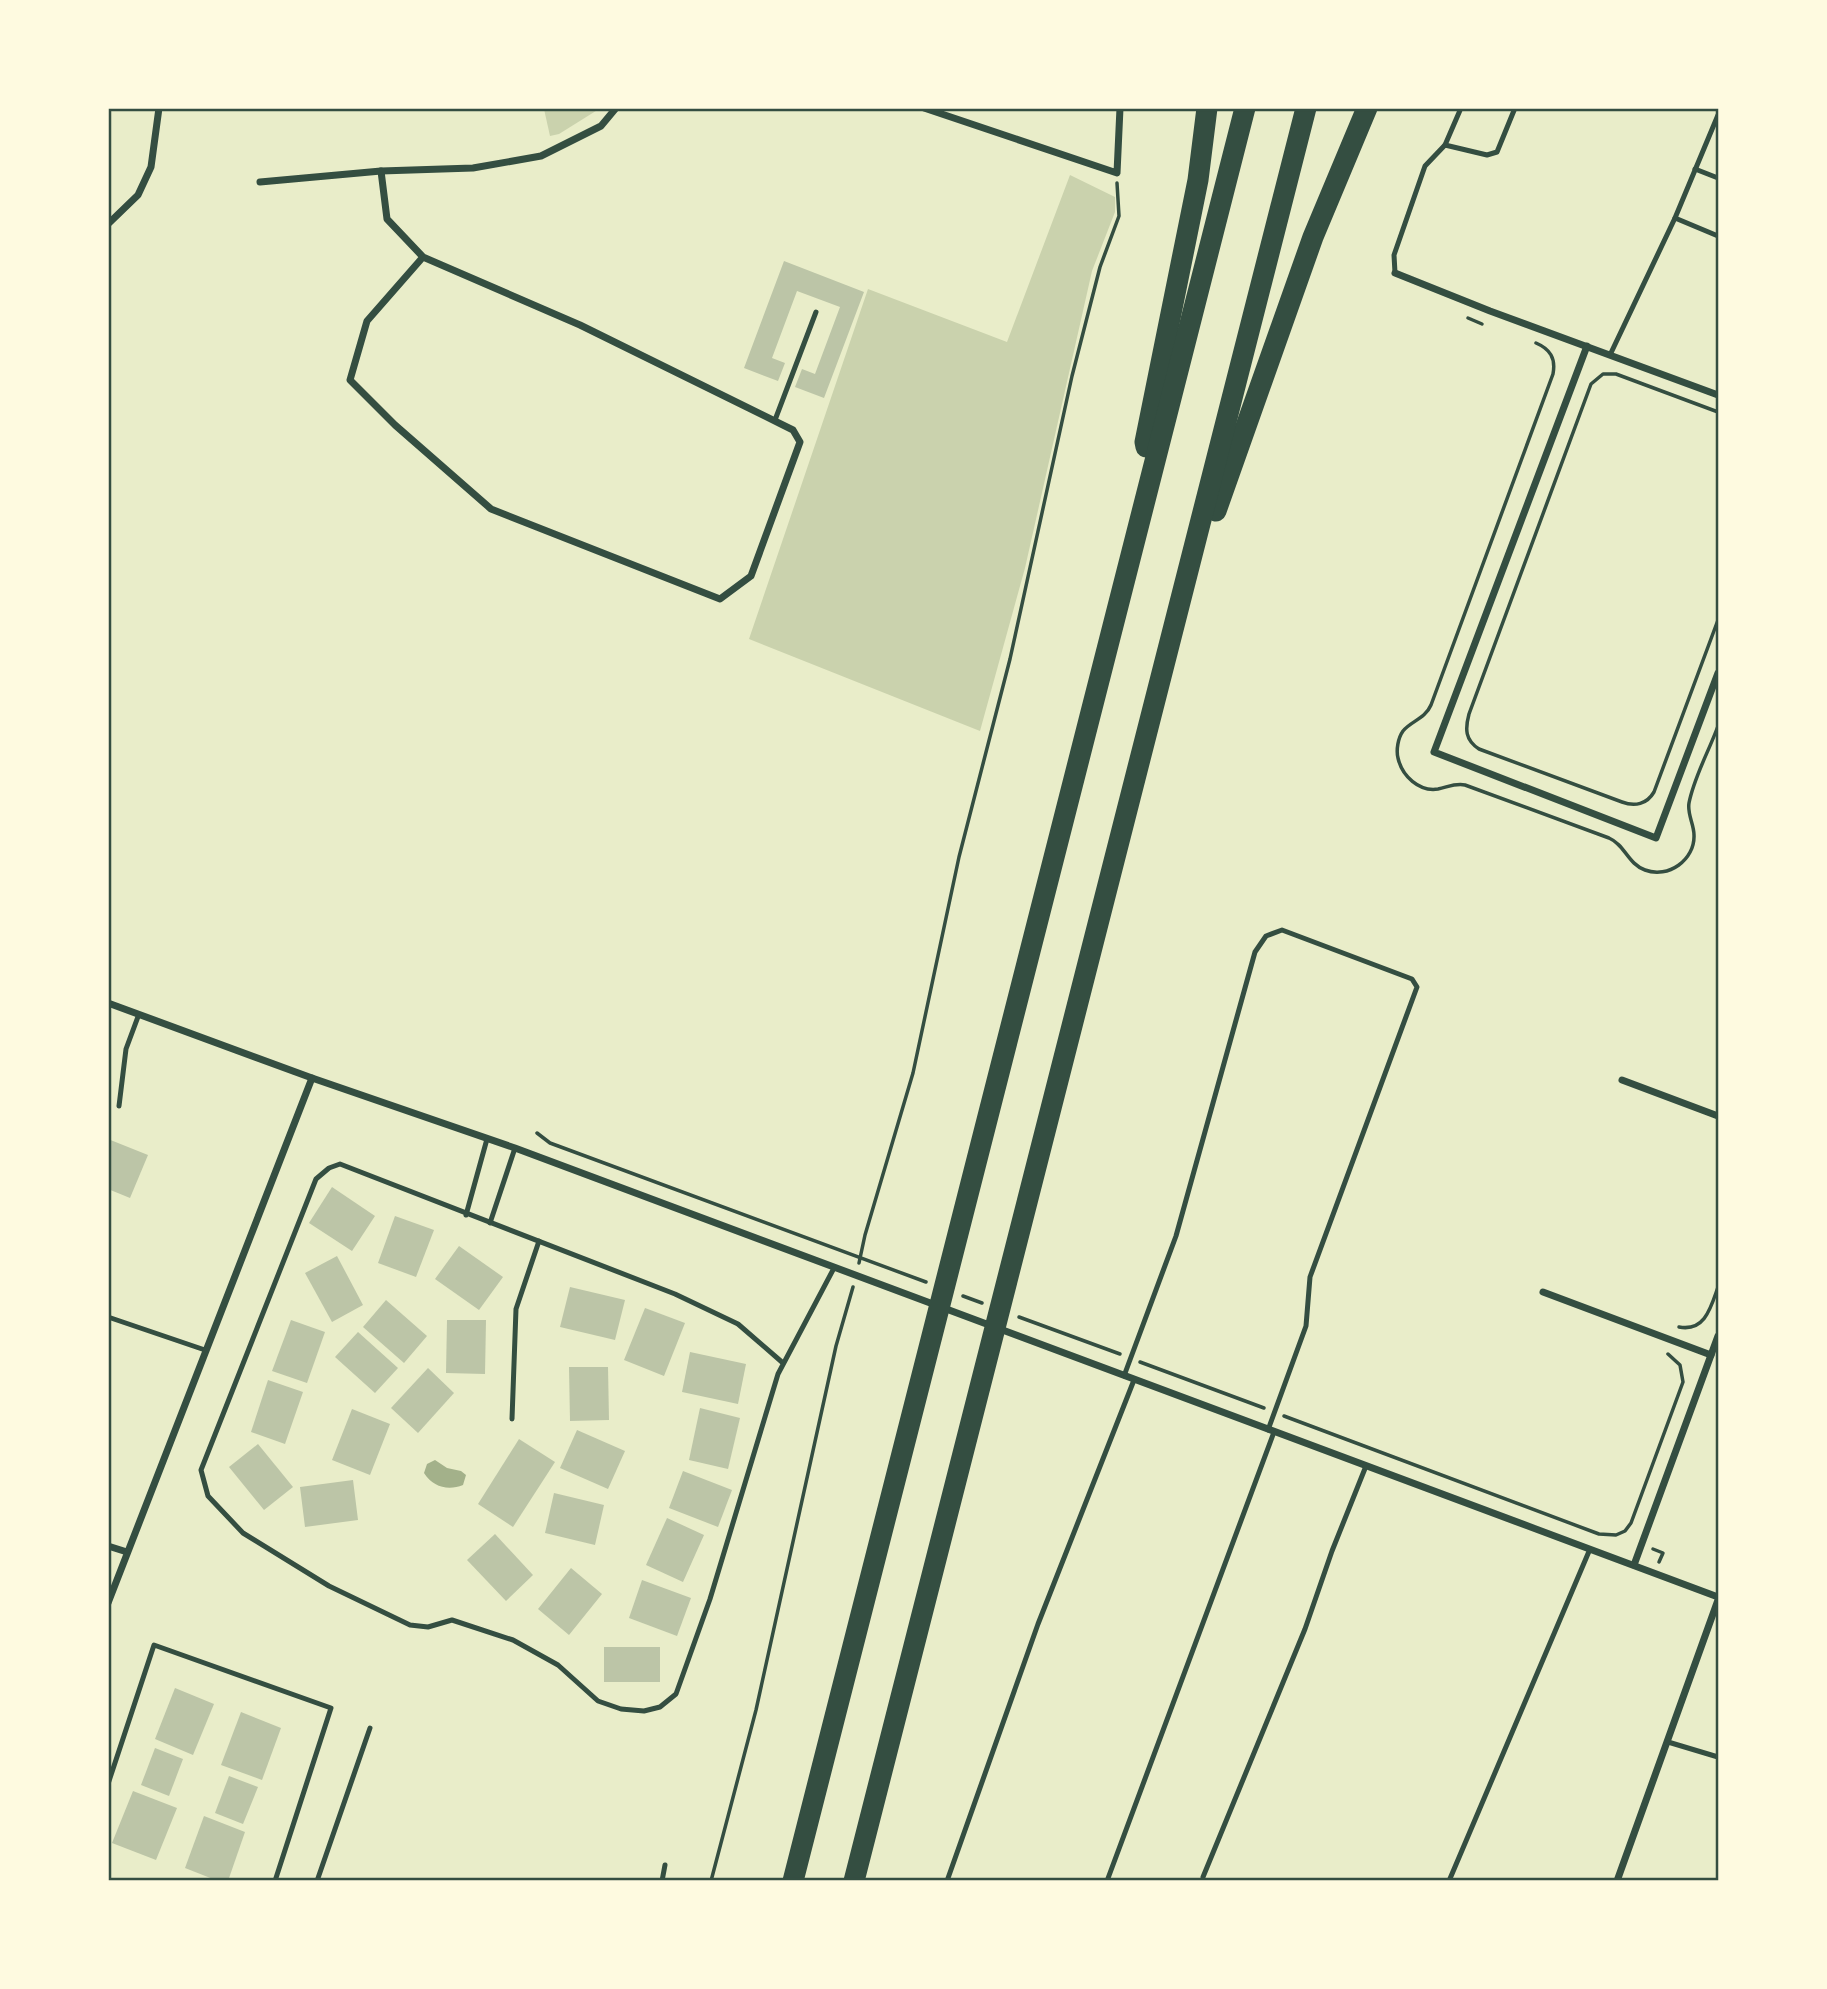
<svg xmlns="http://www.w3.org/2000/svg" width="1827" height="1989" viewBox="0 0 1827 1989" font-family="Overpass,sans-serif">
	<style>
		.green { fill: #cad2ad }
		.water { fill: #a3b18a }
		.building { fill: #bcc5a7 }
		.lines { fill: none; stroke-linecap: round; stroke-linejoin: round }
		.path { stroke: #344e41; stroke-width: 3.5 }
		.service { stroke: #344e41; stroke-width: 5 }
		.minor { stroke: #344e41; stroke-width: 7 }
		.motorway { stroke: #344e41; stroke-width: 21 }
		.neatline { fill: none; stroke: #344e41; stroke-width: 2.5 }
	</style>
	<rect width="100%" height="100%" fill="#e9edc9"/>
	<g class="green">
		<path d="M544 109V108L599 109 559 134 550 136Z"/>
		<path d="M1070 175 1115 197V212L1092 271 1025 568 980 731 749 639 868 289 1007 342Z"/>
	</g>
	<path class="water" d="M435 1460 447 1468 461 1471 466 1475 463 1485C448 1491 433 1487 424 1473L427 1464Z"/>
	<g class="building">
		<path d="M784 261 864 292 824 398 795 387 802 369 815 374 840 307 797 291 772 358 785 363 778 381 744 368Z"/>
		<path d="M108 1139 148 1155 130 1198 108 1189Z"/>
		<path d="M332 1187 375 1216 352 1251 309 1223Z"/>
		<path d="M395 1216 434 1230 416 1277 378 1263Z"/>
		<path d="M459 1246 503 1277 479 1310 435 1279Z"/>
		<path d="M337 1256 363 1305 332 1322 305 1273Z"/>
		<path d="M570 1287 625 1300 615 1340 560 1327Z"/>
		<path d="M386 1300 427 1336 404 1363 363 1327Z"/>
		<path d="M645 1308 685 1323 664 1376 624 1360Z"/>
		<path d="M291 1320 325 1332 307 1383 272 1371Z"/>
		<path d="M447 1320H486L485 1374 446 1373Z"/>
		<path d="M358 1332 398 1368 375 1393 335 1357Z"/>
		<path d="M690 1352 746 1364 738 1404 682 1392Z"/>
		<path d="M569 1367H608L609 1420 570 1421Z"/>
		<path d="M428 1368 454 1393 418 1433 391 1408Z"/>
		<path d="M268 1380 303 1392 285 1444 251 1432Z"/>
		<path d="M700 1408 740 1418 728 1469 689 1460Z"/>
		<path d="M352 1409 390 1424 370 1475 332 1460Z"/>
		<path d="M577 1430 625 1451 608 1489 560 1468Z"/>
		<path d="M519 1439 555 1462 513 1527 478 1504Z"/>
		<path d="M258 1444 293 1487 264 1510 229 1467Z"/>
		<path d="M683 1471 732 1490 718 1527 669 1508Z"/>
		<path d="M353 1480 358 1520 305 1527 300 1487Z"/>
		<path d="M554 1493 604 1505 595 1545 545 1533Z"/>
		<path d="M667 1518 704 1535 683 1582 646 1565Z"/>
		<path d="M495 1534 533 1575 506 1601 467 1560Z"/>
		<path d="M571 1568 602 1594 569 1635 538 1609Z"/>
		<path d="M642 1580 691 1598 677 1636 629 1618Z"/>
		<rect x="604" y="1647" width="56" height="35"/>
		<path d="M175 1688 214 1704 193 1755 155 1739Z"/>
		<path d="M241 1712 281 1728 262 1780 221 1765Z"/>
		<path d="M155 1748 183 1759 169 1796 141 1785Z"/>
		<path d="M229 1776 258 1787 243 1824 215 1813Z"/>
		<path d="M133 1791 177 1808 156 1860 112 1843Z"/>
		<path d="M204 1816 245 1832 228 1881H218L185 1868Z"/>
	</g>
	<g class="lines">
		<g class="path">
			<path d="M1468 318 1482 324"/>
			<path d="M1536 343C1550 349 1556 358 1553 374L1431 705C1425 719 1411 721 1403 731 1398 738 1396 750 1398 758 1402 776 1419 792 1438 789 1448 787 1455 783 1465 785L1609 838C1625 845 1628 864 1645 870 1668 879 1695 860 1694 835 1694 824 1687 814 1689 803 1694 777 1709 751 1718 726"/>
			<path d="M1718 412 1616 374H1603L1591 384 1469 714C1465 729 1465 740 1479 749L1622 802C1635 807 1647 804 1654 792L1718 620"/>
			<path d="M537 1133 550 1143 926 1282"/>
			<path d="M859 1263 865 1235 913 1073 959 857 1010 659 1072 376 1100 267 1119 216 1117 183"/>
			<path d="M963 1296 982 1303"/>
			<path d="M1019 1317 1120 1354"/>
			<path d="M1679 1327C1705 1332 1711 1307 1718 1287"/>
			<path d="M1140 1362 1264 1408"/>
			<path d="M1284 1416 1599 1534 1616 1535 1625 1531 1631 1523 1683 1382 1680 1365 1668 1354"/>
			<path d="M1653 1549 1663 1553 1659 1562"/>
			<path d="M711 1881 756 1710 836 1346 853 1287"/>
		</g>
		<g class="service">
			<path d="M1718 115 1675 218 1718 236"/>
			<path d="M1445 145 1461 108"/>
			<path d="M1695 169 1718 178"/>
			<path d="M1395 273 1394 255 1425 166 1445 145 1487 155 1497 152 1515 108"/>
			<path d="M1610 355 1675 218"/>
			<path d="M775 420 816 312"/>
			<path d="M119 1106 126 1049 139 1014"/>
			<path d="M466 1215 487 1139"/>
			<path d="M490 1223 515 1148"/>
			<path d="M108 1317 205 1350"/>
			<path d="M783 1363 738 1324 675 1294 340 1164 329 1168 316 1179 201 1470 208 1496 243 1533 329 1586 410 1625 428 1627 452 1620 513 1640 558 1665 598 1701 621 1709 644 1711 660 1707 676 1694 710 1599 778 1374 834 1268"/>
			<path d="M1124 1376 1176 1236 1255 952 1266 936 1282 930 1412 979 1417 987 1310 1277 1306 1326 1268 1430"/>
			<path d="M512 1419 516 1309 539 1241"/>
			<path d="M1668 1742 1718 1757"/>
			<path d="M108 1784 154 1645 331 1708 275 1881"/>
			<path d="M1203 1877 1305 1629 1332 1551 1366 1466"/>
			<path d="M317 1881 370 1728"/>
			<path d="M662 1881 665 1865"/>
			<path d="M947 1881 1038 1624 1134 1380"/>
			<path d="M1107 1881 1274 1432"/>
			<path d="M1449 1881 1590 1549"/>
		</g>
		<g class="minor">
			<path d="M924 108 1117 173 1120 108"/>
			<path d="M381 171 387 219 423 257 580 325 793 430 800 442 751 576 720 599 491 509 395 425 350 380 367 321 423 257"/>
			<path d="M260 182 381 171 473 168 541 156 601 126 616 108"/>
			<path d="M108 224 138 195 151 167 159 108"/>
			<path d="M1395 273 1490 311 1718 395"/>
			<path d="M1587 346 1434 752 1656 838 1718 673"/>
			<path d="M108 1003 312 1078 515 1148 1718 1597"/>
			<path d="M1622 1080 1718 1116"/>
			<path d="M1543 1292 1711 1355"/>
			<path d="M108 1546 127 1552"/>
			<path d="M1634 1565 1718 1336"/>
			<path d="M108 1603 312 1078"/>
			<path d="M1617 1881 1718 1600"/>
		</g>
		<g class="motorway">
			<path d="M1146 447 1145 442 1198 180 1207 108"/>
			<path d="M1216 511 1313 237 1367 108"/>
			<path d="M793 1881 1245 108"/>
			<path d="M854 1881 1306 108"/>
		</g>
	</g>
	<rect width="1827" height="1989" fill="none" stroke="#fefae0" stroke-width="220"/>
	<rect x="110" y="110" width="1607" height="1769" class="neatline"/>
</svg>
